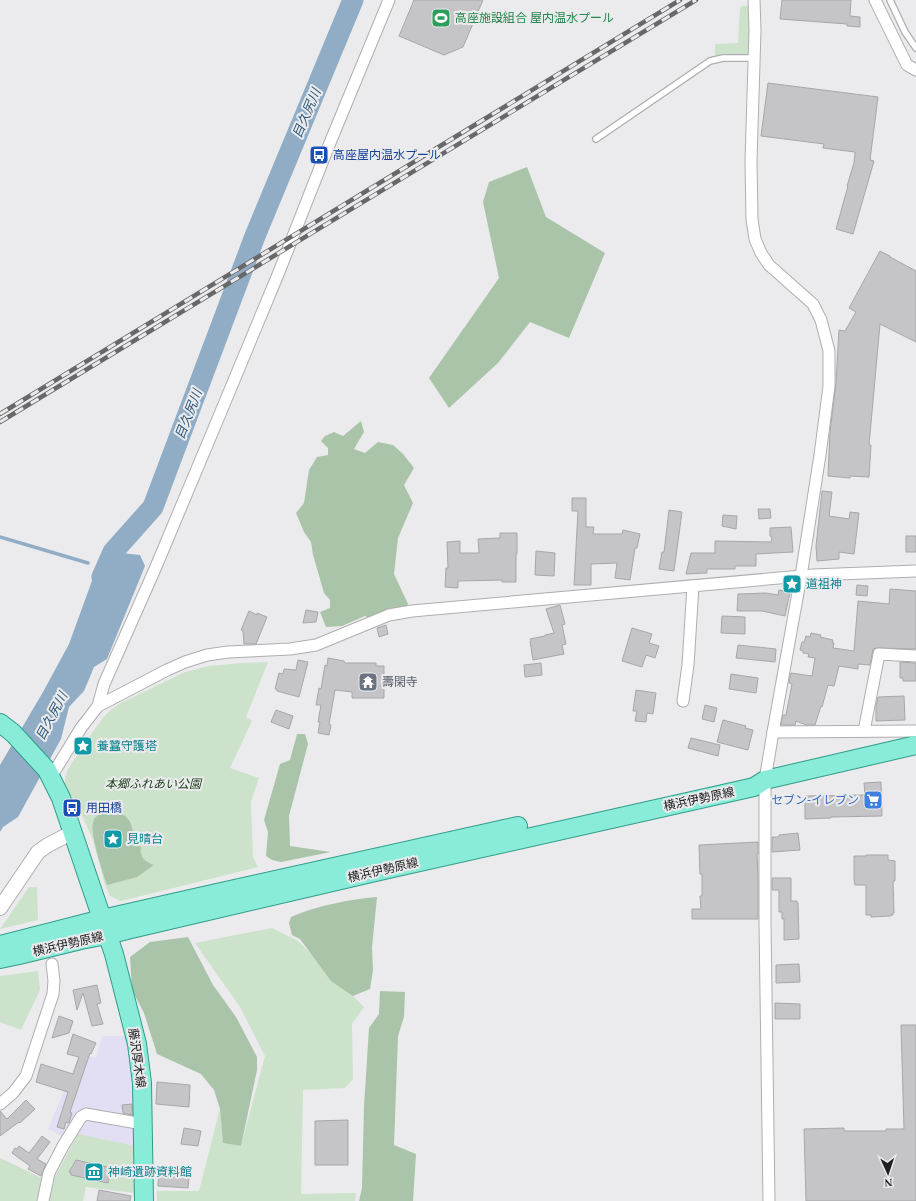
<svg xmlns="http://www.w3.org/2000/svg" width="916" height="1201" viewBox="0 0 916 1201" font-family="'Times New Roman','Noto Sans JP',serif">
	<style>
		.commercial { fill: #e2def4 }
		.green { fill: #cce2cb }
		.forest { fill: #aac4a9 }
		.water { fill: #91adc5 }
		.lines { fill: none; stroke-linecap: round; stroke-linejoin: round }
		.stream { stroke: #91adc5; stroke-width: 3.5 }
		.river { stroke: #91adc5; stroke-width: 21 }
		.building { fill: #c5c4c7; stroke: #a7a6a9 }
		.service-casing { stroke: #aeaeb0; stroke-width: 8 }
		.minor-casing { stroke: #aeaeb0; stroke-width: 13 }
		.tertiary-casing { stroke: #aeaeb0; stroke-width: 16 }
		.primary-casing { stroke: #309c88; stroke-width: 20 }
		.service { stroke: #fff; stroke-width: 5.5 }
		.minor { stroke: #fff; stroke-width: 11 }
		.tertiary { stroke: #fff; stroke-width: 14 }
		.primary { stroke: #88ecd9; stroke-width: 18 }
		.rail-casing { stroke: #686869; stroke-width: 4.5 }
		.rail { stroke: #ebebed; stroke-width: 3; stroke-dasharray: 9; stroke-linecap: butt }
		.labels { text-anchor: middle; stroke-width: 4; stroke-linejoin: round; paint-order: stroke }
		.leisure-label { font-size: 12px; fill: #27864d; stroke: #ebebed; text-anchor: start }
		.transit-label { font-size: 12px; fill: #164399; stroke: #ebebed; text-anchor: start }
		.culture-label { font-size: 12px; fill: #0d838f; stroke: #ebebed; text-anchor: start }
		.worship-label { font-size: 12px; fill: #5b616d; stroke: #ebebed; text-anchor: start }
		.park-label { font-size: 12px; font-style: italic; fill: #1c421d; stroke: #ebebed }
		.street-label { font-size: 12px; fill: #202021; stroke: #ebebed }
		.shop-label { font-size: 12px; fill: #366cbe; stroke: #ebebed; text-anchor: end }
		.water-label { font-size: 13px; font-style: italic; fill: #2c597c; stroke: #ebebed }
	</style>
	<rect width="100%" height="100%" fill="#ebebed"/>
	<path class="commercial" d="M102 1036H127L130 1056 135 1117 136 1146 78 1134 73 1142 48 1129 80 1053 96 1058Z"/>
	<g class="green">
		<path d="M743 6H751L750 52 745 56H715V44L738 43 740 7Z"/>
		<path d="M268 662 246 717 252 721 230 768 259 778 251 801 253 857 258 867 121 901 110 896 105 885 93 840 80 811 72 804 65 787V778L68 769 94 730 106 714 119 704 185 672 209 666 241 663Z"/>
		<path d="M29 887H37L38 920 0 929Z"/>
		<path d="M272 928 298 941 364 1007 352 1024 353 1079 345 1088 303 1090 301 1194 356 1193 355 1201H157V1191H199L220 1109 223 1143 241 1146 265 1056 240 1007 195 943Z"/>
		<path d="M38 971 40 990 21 1030 0 1022V976Z"/>
		<path d="M78 1134 136 1146 135 1193 86 1187 83 1201H0V1158L44 1179 55 1177Z"/>
	</g>
	<g class="forest">
		<path d="M527 167 546 217 605 253 569 338 530 322 498 363 449 408 429 378 499 278 483 202 489 182Z"/>
		<path d="M361 421 364 432 354 449 365 453 378 442 393 445 403 454 414 468 404 485 413 503 398 538 394 574 408 604 402 613 375 621 365 616 342 626 326 627 320 612 330 608V600L324 593 313 555 311 542 304 532 296 513 304 503 309 470 317 457 328 455V448L321 441 325 436 334 432 343 436Z"/>
		<path d="M297 734H305L308 744 289 816 290 846 331 852 281 862 272 860 266 856 268 832 264 820 280 764 290 760Z"/>
		<path d="M106 811C130 812 133 822 134 843L141 847C139 857 145 862 154 865L137 877 107 885C103 873 90 835 93 823 94 816 100 814 106 811Z"/>
		<path d="M377 897 372 947 373 970 370 989 353 996 331 981 300 939 292 935 289 923 291 917C316 906 350 899 377 897Z"/>
		<path d="M188 937 213 985 236 1017 257 1057V1070L241 1146 223 1143 220 1109 214 1090 201 1074 157 1054 144 1013 132 990 130 957 150 942Z"/>
		<path d="M380 991 405 992 404 1017 398 1036 394 1145 416 1154 413 1201H359L362 1188 364 1106 369 1028 379 1014Z"/>
	</g>
	<path class="water" d="M113 552 140 555 145 566 107 659 94 667 84 691 69 707 61 739 18 817 3 827 0 832V765L43 692 69 644 101 556Z"/>
	<g class="lines">
		<path class="stream" d="M0 537 88 563"/>
		<path class="river" d="M102 577 113 552 153 507 255 236 353 0"/>
	</g>
	<g class="building">
		<path d="M414 0H483L463 47 444 55 399 36Z"/>
		<path d="M782 0H851L850 16 860 17V27L847 26V24L780 19Z"/>
		<path d="M768 83 878 97 870 160 874 161 853 234 836 229 848 186H847L854 163 855 152 823 148 824 144 761 136Z"/>
		<path d="M880 251 890 256V257L916 271V342L880 324 869 445H871L869 477 850 476V478L828 476 830 432 836 383 839 330 845 331 856 312 849 308Z"/>
		<path d="M822 491 832 492 829 516 849 519 850 512 859 513 854 554 839 552V559L817 561 816 546Z"/>
		<path d="M572 498H586V527H594L593 534H622L623 530 640 534 637 548H635L630 580 615 578 617 563 591 564V585H574L578 511H572Z"/>
		<path d="M758 509H770L771 518 759 519Z"/>
		<path d="M669 510 682 512 674 571 659 569 662 552H664Z"/>
		<path d="M723 515 737 516 736 529 722 526Z"/>
		<path d="M791 527 793 552 756 554V566H735V569H707V573L686 574 691 553H715V541L771 542 772 537 770 536V528Z"/>
		<path d="M500 533H517V554H516V582H502V580L458 581V588L445 587 446 568H448L447 542 460 541V553H479L478 539 500 538Z"/>
		<rect x="906" y="536" width="10" height="16"/>
		<path d="M536 551 555 553 554 576 535 575Z"/>
		<path d="M857 585 868 586 867 596 856 595Z"/>
		<path d="M890 589 916 591V649L876 648 873 649 870 665 858 664V669L839 666 834 686 828 685 822 707 821 706 815 725H806L796 721 795 725H781L783 715H786L792 684 789 683 791 673 812 676 815 658 808 657 809 654 803 653V651L800 650 802 642H804L806 636 810 637 811 633 821 635 820 637 833 640 832 642 834 643 833 648 854 651 858 601 889 604Z"/>
		<path d="M779 590 790 592 785 616 762 611H737L738 594 766 593 778 595Z"/>
		<path d="M560 605 565 624 562 625 566 644 562 645 564 654 533 660 530 641H531L530 639 545 636V635L554 633 546 609Z"/>
		<path d="M306 610 318 612 316 622 303 623Z"/>
		<path d="M249 611 257 615V613L267 617 256 644H244L243 631 241 630Z"/>
		<path d="M722 616 745 617V634L721 633Z"/>
		<path d="M386 625 388 634 379 637 377 628Z"/>
		<path d="M632 628 652 634 649 643 659 646 655 658 646 655 642 667 622 661Z"/>
		<path d="M738 645 776 649 775 662 736 658Z"/>
		<path d="M328 658 344 661 345 663H376V666H384V698H352V692L335 690 329 724 331 725 329 735 318 733 320 722H318L321 705H316L319 688 321 689 325 665 327 666Z"/>
		<path d="M298 660 308 662 299 697 277 691V689H275L279 673 283 674 284 669 296 670Z"/>
		<path d="M900 662 916 663V681H903V678H900Z"/>
		<path d="M541 663 542 675 525 677 524 665Z"/>
		<path d="M731 674 758 678 756 693 729 689Z"/>
		<path d="M636 690 656 693 653 714 647 713 646 722 635 721 637 711H633Z"/>
		<path d="M904 696 905 720 876 721V707L878 697Z"/>
		<path d="M705 705 717 708 714 722 702 719Z"/>
		<path d="M276 710 293 716 289 729 271 722Z"/>
		<path d="M723 720 746 726 745 728 753 730 748 750 717 742Z"/>
		<path d="M691 738 720 745 718 756 688 748Z"/>
		<path d="M881 782 882 816 831 817V818L805 819V796L865 795 864 783Z"/>
		<path d="M798 833 800 850 772 852V837H779V835Z"/>
		<path d="M758 842V854H757L758 878V919H692V909H701L700 896H702V874H700L699 845Z"/>
		<path d="M866 855H888V860L895 861V881H893L894 913H893V915H891V916L871 917V915H866V885H855L854 880V856H866Z"/>
		<path d="M772 878H791V901H797V903H798L799 939 784 940V919H782V912H779V890H772Z"/>
		<path d="M799 964 800 982 776 983V965Z"/>
		<path d="M97 985 101 1003 97 1004 103 1024 92 1026 83 993 77 1010 73 990Z"/>
		<path d="M775 1003 800 1004V1019H775Z"/>
		<path d="M59 1016 73 1021 69 1033 52 1038Z"/>
		<path d="M901 1025H916V1201H806L804 1129 844 1128V1131H886V1129H904Z"/>
		<path d="M73 1034 96 1043 91 1054 90 1053 70 1112 72 1113 69 1123 66 1122 64 1129 57 1127 68 1092 36 1082 41 1064 73 1074 79 1057 67 1054Z"/>
		<path d="M157 1082 190 1085 189 1107 156 1104Z"/>
		<path d="M26 1100 35 1109 20 1123 19 1122 0 1136V1111L7 1119Z"/>
		<path d="M132 1104V1115L123 1113 122 1105Z"/>
		<path d="M348 1120V1165H315V1121Z"/>
		<path d="M184 1128 201 1131 198 1146 181 1144Z"/>
		<path d="M42 1136 50 1142 37 1159 46 1164 41 1176 28 1169 30 1166 12 1153 15 1148 17 1149 19 1146 29 1153Z"/>
		<path d="M76 1160 111 1168 108 1183 71 1175V1173L69 1172Z"/>
		<path d="M159 1166 190 1168 188 1188 158 1186Z"/>
		<path d="M99 1190 131 1196 130 1201H97Z"/>
	</g>
	<g class="lines">
		<g class="service-casing">
			<g id="service">
				<path d="M890 0 905 32 916 48"/>
				<path d="M596 139 710 61 723 58H754"/>
			</g>
		</g>
		<g class="minor-casing">
			<g id="minor">
				<path d="M754 0 755 30 751 161 752 219 755 239 761 253 769 265 813 304 821 320 829 351V386L820 455 801 576 773 732 765 780V923L769 1201"/>
				<path d="M875 0 907 65 916 70"/>
				<path d="M683 701 688 665 693 586"/>
				<path d="M98 706 167 670 185 662 207 655 228 652 290 649 316 645 389 615 412 611 813 575 916 571"/>
				<path d="M864 731 879 654 916 656"/>
				<path d="M773 732 916 731"/>
				<path d="M51 777 81 728 98 706 104 684 155 569 220 414 279 272 327 150 389 0"/>
				<path d="M0 1104 13 1093 26 1076 53 994 54 981 52 964"/>
				<path d="M43 1201 49 1173 63 1146 81 1117 86 1114 143 1124"/>
			</g>
		</g>
		<g class="tertiary-casing">
			<path id="tertiary" d="M0 908 38 852 48 845 73 832"/>
		</g>
		<g class="primary-casing">
			<g id="primary">
				<path d="M0 723 13 733 47 770 61 798 114 954 137 1044 142 1083 144 1201"/>
				<path d="M0 945 102 919 199 897 518 826"/>
				<path d="M0 959 19 955 81 940 107 935 131 929 384 870 754 787 765 780 916 745"/>
			</g>
		</g>
		<use href="#service" class="service"/>
		<use href="#minor" class="minor"/>
		<use href="#tertiary" class="tertiary"/>
		<use href="#primary" class="primary"/>
		<g class="rail-casing">
			<g id="rail">
				<path d="M0 414 680 0"/>
				<path d="M0 422 696 0"/>
			</g>
		</g>
		<use href="#rail" class="rail"/>
	</g>
	<defs>
		<g id="stadium-square" transform="scale(1)"><rect x="-9" y="-9" width="18" height="18" rx="4" fill="#2e9e5b" stroke="#ebebed"/><path d="M0-5a6.5 5 0 1 0 0 10a6.5 5 0 1 0 0-10ZM-3.5-1.8h7v3.6h-7Z" fill="#fff"/></g>
		<g id="bus-square" transform="scale(1)"><rect x="-9" y="-9" width="18" height="18" rx="4" fill="#1a4fb4" stroke="#ebebed"/><path d="M-5-6H5V4H4V6H2V4H-2V6H-4V4H-5ZM-3.5-4V0h7V-4ZM-3.5 1.2v1.5H-2V1.2ZM2 1.2v1.5H3.5V1.2Z" fill="#fff"/></g>
		<g id="sight-square" transform="scale(1)"><rect x="-9" y="-9" width="18" height="18" rx="4" fill="#0f9aa8" stroke="#ebebed"/><path d="M0-6L1.8-2.2L6-1.7L2.9 1.2L3.7 5.4L0 3.3L-3.7 5.4L-2.9 1.2L-6-1.7L-1.8-2.2Z" fill="#fff"/></g>
		<g id="temple-square" transform="scale(1)"><rect x="-9" y="-9" width="18" height="18" rx="4" fill="#6b7280" stroke="#ebebed"/><path d="M0-6L5-2H3V0L6.5 2.5H4V6H1.5V3h-3V6H-4V2.5H-6.5L-3 0V-2H-5Z" fill="#fff"/></g>
		<g id="supermarket-square" transform="scale(1)"><rect x="-9" y="-9" width="18" height="18" rx="4" fill="#3f7fe0" stroke="#ebebed"/><path d="M-6-5.5h2.5l.6 2H6L4.5 2H-2.5L-4.4-4H-6ZM-1.5 3.2a1.3 1.3 0 1 0 .1 0ZM3 3.2a1.3 1.3 0 1 0 .1 0Z" fill="#fff"/></g>
		<g id="museum-square" transform="scale(1)"><rect x="-9" y="-9" width="18" height="18" rx="4" fill="#0f9aa8" stroke="#ebebed"/><path d="M0-6L6-3V-2H-6V-3ZM-5-1h2V3h-2ZM-1-1h2V3h-2ZM3-1h2V3H3ZM-6 4H6V6H-6Z" fill="#fff"/></g>
	</defs>
	<g fill-rule="evenodd">
		<use href="#stadium-square" x="441" y="18"/>
		<use href="#bus-square" x="319" y="155"/>
		<use href="#sight-square" x="792" y="584"/>
		<use href="#temple-square" x="368" y="682"/>
		<use href="#sight-square" x="83" y="746"/>
		<use href="#supermarket-square" x="873" y="800"/>
		<use href="#bus-square" x="72" y="808"/>
		<use href="#sight-square" x="113" y="839"/>
		<use href="#museum-square" x="94" y="1172"/>
	</g>
	<g class="labels">
		<g class="leisure-label">
			<text x="455" y="22">高座施設組合 屋内温水プール</text>
		</g>
		<g class="transit-label">
			<text x="333" y="159">高座屋内温水プール</text>
			<text x="86" y="812">用田橋</text>
		</g>
		<g class="culture-label">
			<text x="806" y="588">道祖神</text>
			<text x="97" y="750">養蠶守護塔</text>
			<text x="127" y="843">見晴台</text>
			<text x="108" y="1176">神崎遺跡資料館</text>
		</g>
		<g class="worship-label">
			<text x="382" y="686">壽閑寺</text>
		</g>
		<g class="park-label">
			<text x="153" y="788">本郷ふれあい公園</text>
		</g>
		<g class="street-label">
			<text transform="translate(699 799) rotate(-12)" y="4">横浜伊勢原線</text>
			<text transform="translate(383 870) rotate(-13)" y="4">横浜伊勢原線</text>
			<text transform="translate(68 944) rotate(-13)" y="4">横浜伊勢原線</text>
			<text transform="translate(137 1058) rotate(82)" y="4">藤沢厚木線</text>
		</g>
		<g class="shop-label">
			<text x="859" y="804">セブン-イレブン</text>
		</g>
		<g class="water-label">
			<text transform="translate(306 113) rotate(-67)" y="5">目久尻川</text>
			<text transform="translate(188 414) rotate(-69)" y="5">目久尻川</text>
			<text transform="translate(51 716) rotate(-62)" y="5">目久尻川</text>
		</g>
	</g>
	<g transform="translate(888 1173) rotate(177)" stroke="#ebebed" stroke-width="3" paint-order="stroke">
	<path d="M0-3L7 15L0 10L-7 15Z" fill="#202021"/>
	<text y="-6" font-size="11" font-weight="bold" text-anchor="middle" fill="#202021">N</text>
	</g>
</svg>
